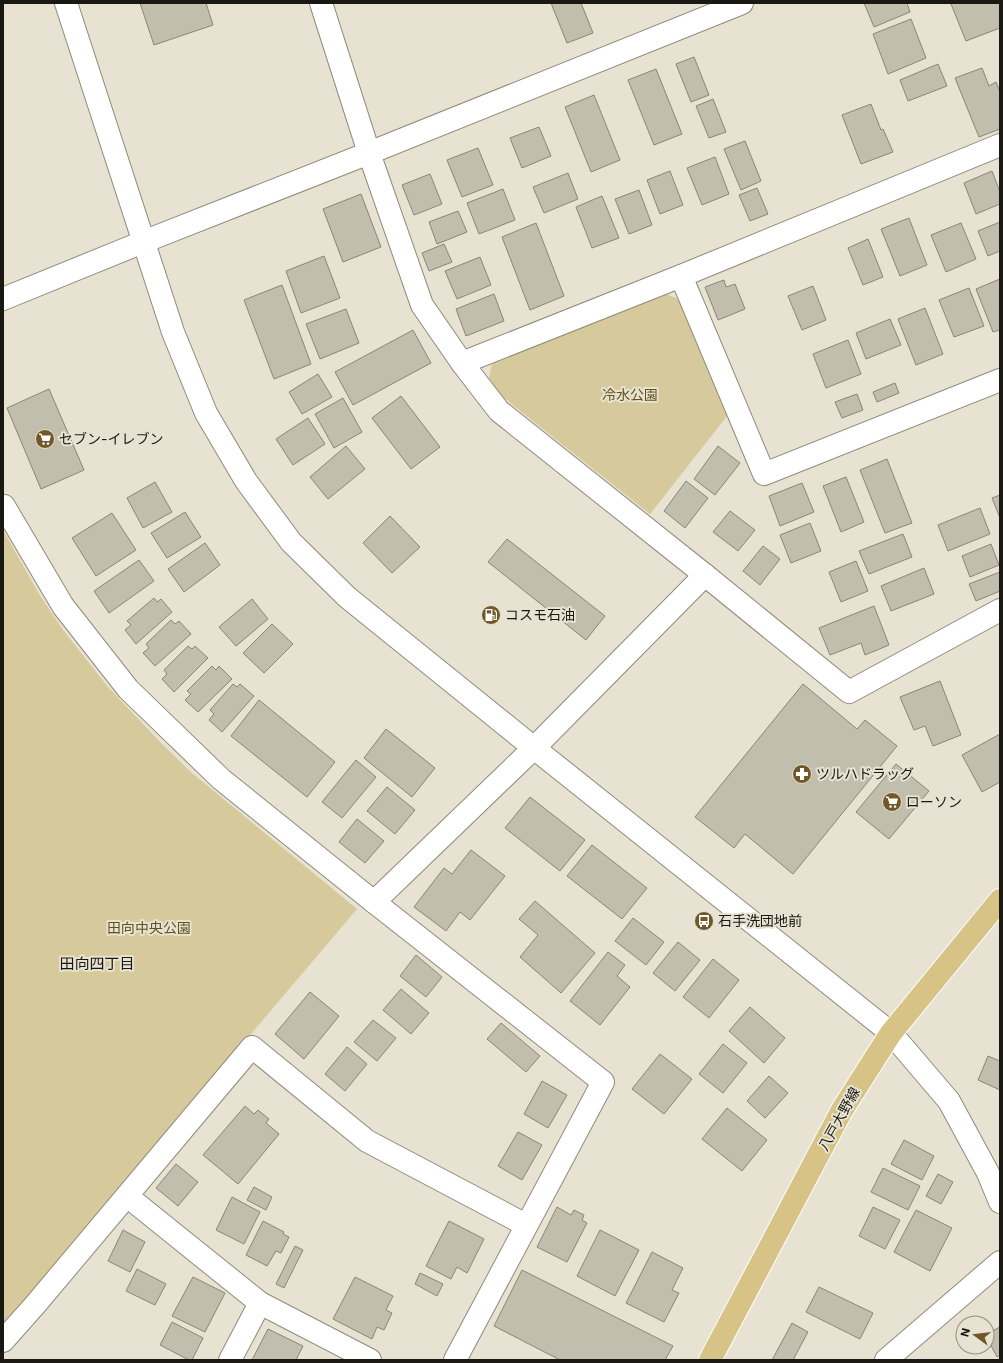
<svg xmlns="http://www.w3.org/2000/svg" width="1003" height="1363" viewBox="0 0 1003 1363" font-family="Inter,'Noto Sans JP',sans-serif">
	<style>
		.green { fill: #d6c99b }
		.building { fill: #c2bead; stroke: #8a8576 }
		.lines { fill: none; stroke-linecap: round; stroke-linejoin: round }
		.minor-casing { stroke: #8f8b7b; stroke-width: 24 }
		.major-casing { stroke: #fff; stroke-width: 24 }
		.minor { stroke: #fff; stroke-width: 22 }
		.major { stroke: #d7c385; stroke-width: 22 }
		.labels { text-anchor: middle; stroke-width: 4; stroke-linejoin: round; paint-order: stroke }
		.park-label { font-size: 14px; fill: #615219; stroke: #e7e2d1 }
		.poi-label { font-size: 14px; fill: #1a1812; stroke: #e7e2d1; text-anchor: start }
		.street-label { font-size: 14px; fill: #1a1812; stroke: #e7e2d1 }
		.neighbourhood-label { font-size: 15px; fill: #1a1812; stroke: #e7e2d1 }
	</style>
	<rect width="100%" height="100%" fill="#e7e2d1"/>
	<g class="green">
		<path d="M664 293 678 299 727 416 650 514 499 394 489 378 492 363Z"/>
		<path d="M3 530 39 594 63 630 108 687 163 745 193 774 357 909 3 1326Z"/>
	</g>
	<g class="building">
		<path d="M140 3H206L213 25 154 45Z"/>
		<path d="M551 3H581L593 33 567 43Z"/>
		<path d="M864 3H907L910 12 874 27Z"/>
		<path d="M953 3H1000V28L966 41 951 4Z"/>
		<path d="M911 19 926 58 888 74 873 34Z"/>
		<path d="M694 57 709 95 691 102 676 64Z"/>
		<path d="M938 64 947 86 908 101 900 80Z"/>
		<path d="M982 68 989 86 996 82 1000 92V129L979 137 955 78Z"/>
		<path d="M656 69 682 134 654 145 628 80Z"/>
		<path d="M594 95 620 160 591 172 565 107Z"/>
		<path d="M713 99 726 132 709 138 696 106Z"/>
		<path d="M871 104 881 130 883 129 893 152 861 164 842 115Z"/>
		<path d="M539 127 551 156 522 168 510 138Z"/>
		<path d="M745 141 761 181 741 190 724 149Z"/>
		<path d="M478 148 493 185 462 197 447 160Z"/>
		<path d="M715 157 729 194 702 205 687 168Z"/>
		<path d="M670 171 683 205 660 214 647 180Z"/>
		<path d="M992 171 1000 192V204L976 214 964 183Z"/>
		<path d="M568 173 578 199 544 213 533 187Z"/>
		<path d="M430 174 442 204 414 215 402 185Z"/>
		<path d="M757 188 768 214 750 221 739 195Z"/>
		<path d="M503 189 515 220 479 234 467 203Z"/>
		<path d="M639 190 652 225 629 234 615 199Z"/>
		<path d="M361 194 381 247 343 262 323 209Z"/>
		<path d="M602 196 619 238 592 248 576 207Z"/>
		<path d="M458 211 467 232 437 244 429 222Z"/>
		<path d="M909 218 927 265 900 276 881 229Z"/>
		<path d="M1000 222V251L988 256 978 231Z"/>
		<path d="M536 223 564 296 530 310 502 237Z"/>
		<path d="M961 223 976 259 946 272 931 235Z"/>
		<path d="M868 239 883 277 863 285 848 248Z"/>
		<path d="M444 244 452 262 429 271 422 253Z"/>
		<path d="M324 256 340 298 301 313 286 271Z"/>
		<path d="M480 257 491 285 457 299 445 271Z"/>
		<path d="M1000 279V330L993 332 976 289Z"/>
		<path d="M724 280 726 287 735 284 745 309 718 320 705 287Z"/>
		<path d="M282 285 311 364 274 379 244 300Z"/>
		<path d="M813 286 826 320 802 330 788 296Z"/>
		<path d="M969 288 984 326 954 337 939 300Z"/>
		<path d="M494 294 504 321 466 336 456 309Z"/>
		<path d="M925 308 943 354 916 365 898 319Z"/>
		<path d="M346 309 359 343 320 359 306 324Z"/>
		<path d="M890 319 901 345 866 359 856 333Z"/>
		<path d="M413 330 431 363 353 405 335 372Z"/>
		<path d="M848 340 861 374 826 388 813 354Z"/>
		<path d="M318 374 332 397 302 414 289 392Z"/>
		<path d="M895 383 899 393 877 402 873 392Z"/>
		<path d="M49 389 84 470 41 489 7 408Z"/>
		<path d="M857 394 863 410 842 418 835 402Z"/>
		<path d="M401 396 440 447 411 469 372 418Z"/>
		<path d="M343 398 362 432 334 448 315 414Z"/>
		<path d="M308 418 325 444 293 465 276 439Z"/>
		<path d="M346 446 365 469 328 499 310 477Z"/>
		<path d="M718 446 740 463 715 495 694 479Z"/>
		<path d="M887 459 912 523 885 533 860 470Z"/>
		<path d="M846 477 864 522 841 532 823 486Z"/>
		<path d="M686 481 708 498 685 528 664 511Z"/>
		<path d="M155 482 172 512 143 528 127 498Z"/>
		<path d="M802 483 814 512 780 526 769 496Z"/>
		<path d="M1000 495V518L992 498Z"/>
		<path d="M980 508 990 534 948 551 938 525Z"/>
		<path d="M730 511 755 530 738 551 713 532Z"/>
		<path d="M185 512 201 537 167 558 151 533Z"/>
		<path d="M112 513 136 550 96 576 72 538Z"/>
		<path d="M390 516 420 547 392 573 363 543Z"/>
		<path d="M810 523 821 551 791 563 780 535Z"/>
		<path d="M903 534 912 557 869 574 859 551Z"/>
		<path d="M507 539 605 616 586 640 488 562Z"/>
		<path d="M205 543 220 565 184 592 168 569Z"/>
		<path d="M991 544 999 565 970 577 962 556Z"/>
		<path d="M763 546 780 559 760 585 743 571Z"/>
		<path d="M139 560 154 581 109 613 94 591Z"/>
		<path d="M856 561 868 591 841 602 829 572Z"/>
		<path d="M924 568 934 594 891 611 881 586Z"/>
		<path d="M1000 572V591L976 601 969 584Z"/>
		<path d="M154 598 157 602 161 599 172 612 136 644 125 630 131 625 127 621Z"/>
		<path d="M252 599 268 619 236 646 219 627Z"/>
		<path d="M874 606 889 645 865 655 861 643 830 655 819 628Z"/>
		<path d="M171 620 175 624 179 621 191 634 155 666 143 653 149 648 146 644Z"/>
		<path d="M272 624 293 644 264 673 243 653Z"/>
		<path d="M188 646 192 649 195 646 208 658 174 692 162 679 167 674 164 670Z"/>
		<path d="M212 666 216 670 219 666 232 679 198 712 185 700 191 694 187 691Z"/>
		<path d="M940 681 961 735 933 746 925 726 914 730 900 697Z"/>
		<path d="M233 684 237 687 240 684 254 696 222 732 209 720 214 714 210 710Z"/>
		<path d="M803 684 857 729 865 720 897 746 793 874 745 834 734 848 695 817Z"/>
		<path d="M259 700 335 762 307 797 231 736Z"/>
		<path d="M386 729 435 768 412 797 364 758Z"/>
		<path d="M1000 734V782L982 792 962 755Z"/>
		<path d="M356 760 376 777 342 818 322 802Z"/>
		<path d="M896 764 929 791 889 839 856 812Z"/>
		<path d="M387 787 415 810 395 834 367 811Z"/>
		<path d="M530 797 585 840 560 871 505 828Z"/>
		<path d="M357 819 384 841 365 863 339 842Z"/>
		<path d="M592 845 647 888 622 919 567 876Z"/>
		<path d="M471 850 505 876 470 920 460 912 446 931 414 907 444 868 452 874Z"/>
		<path d="M535 901 595 953 561 993 520 957 538 935 519 919Z"/>
		<path d="M633 918 664 942 646 965 615 941Z"/>
		<path d="M678 942 700 960 675 991 653 973Z"/>
		<path d="M608 952 625 965 617 976 630 987 600 1025 570 1001Z"/>
		<path d="M416 955 442 977 426 997 400 976Z"/>
		<path d="M713 959 739 980 709 1018 683 997Z"/>
		<path d="M401 989 429 1013 411 1034 383 1010Z"/>
		<path d="M310 992 339 1016 304 1059 275 1034Z"/>
		<path d="M750 1007 785 1038 764 1063 729 1031Z"/>
		<path d="M373 1020 396 1038 377 1061 354 1042Z"/>
		<path d="M501 1023 540 1056 526 1072 487 1039Z"/>
		<path d="M723 1044 747 1063 723 1093 699 1074Z"/>
		<path d="M347 1047 367 1064 345 1091 325 1074Z"/>
		<path d="M660 1054 692 1079 664 1114 632 1089Z"/>
		<path d="M988 1056 1000 1061V1090L978 1080Z"/>
		<path d="M769 1076 788 1093 765 1118 747 1101Z"/>
		<path d="M542 1081 567 1095 548 1128 524 1114Z"/>
		<path d="M245 1106 254 1114 258 1110 269 1119 266 1123 279 1134 238 1184 203 1155Z"/>
		<path d="M727 1108 767 1140 742 1171 702 1139Z"/>
		<path d="M518 1132 542 1145 522 1180 498 1166Z"/>
		<path d="M904 1140 934 1156 922 1180 891 1164Z"/>
		<path d="M176 1164 198 1182 178 1206 156 1188Z"/>
		<path d="M883 1168 920 1186 908 1210 871 1192Z"/>
		<path d="M938 1174 953 1182 941 1204 926 1196Z"/>
		<path d="M254 1187 272 1197 266 1210 247 1200Z"/>
		<path d="M232 1197 260 1212 244 1244 216 1230Z"/>
		<path d="M557 1207 571 1215 574 1210 584 1215 582 1220 587 1223 567 1262 537 1247Z"/>
		<path d="M873 1207 900 1220 885 1249 859 1236Z"/>
		<path d="M916 1210 952 1228 930 1271 894 1252Z"/>
		<path d="M263 1221 284 1232 283 1234 289 1237 281 1253 276 1251 267 1266 246 1255Z"/>
		<path d="M449 1221 484 1239 467 1273 457 1267 451 1279 426 1266Z"/>
		<path d="M123 1230 145 1242 130 1272 108 1261Z"/>
		<path d="M600 1230 639 1250 615 1296 577 1276Z"/>
		<path d="M295 1246 303 1250 284 1288 276 1284Z"/>
		<path d="M652 1252 683 1268 672 1290 679 1293 664 1322 626 1303Z"/>
		<path d="M137 1269 166 1284 155 1305 126 1291Z"/>
		<path d="M522 1270 673 1346 665 1360H560L494 1326Z"/>
		<path d="M420 1273 443 1284 437 1296 415 1284Z"/>
		<path d="M193 1277 225 1293 205 1332 172 1316Z"/>
		<path d="M355 1277 393 1296 386 1310 392 1313 384 1330 377 1327 372 1339 333 1319Z"/>
		<path d="M819 1287 873 1313 860 1339 806 1312Z"/>
		<path d="M172 1322 203 1338 192 1360H189L160 1345Z"/>
		<path d="M792 1323 808 1332 793 1360H772Z"/>
		<path d="M1000 1327V1355L997 1357 987 1338V1334Z"/>
		<path d="M268 1329 303 1346 296 1360H252Z"/>
	</g>
	<g class="lines">
		<g class="minor-casing">
			<g id="minor">
				<path d="M66 3 173 332 206 413 246 481 291 542 347 597 534 748 891 1033 949 1101 988 1173 1000 1202"/>
				<path d="M321 3 369 153 422 305 462 363 499 411 705 575 849 692 1000 610"/>
				<path d="M681 276 764 474 1000 380"/>
				<path d="M3 299 143 242 369 153 742 3"/>
				<path d="M462 363 681 276 1000 145"/>
				<path d="M3 506H4L63 606 128 689 221 779 374 902 603 1082 455 1360"/>
				<path d="M374 902 534 748 705 575"/>
				<path d="M127 1196 260 1303 370 1360"/>
				<path d="M3 1341 35 1305 252 1047 367 1141 526 1225"/>
				<path d="M230 1360 260 1303"/>
				<path d="M886 1360 1000 1262"/>
			</g>
		</g>
		<g class="major-casing">
			<path id="major" d="M710 1360 842 1110 891 1033 1000 900"/>
		</g>
		<use href="#minor" class="minor"/>
		<use href="#major" class="major"/>
	</g>
	<defs>
		<g id="supermarket-disc" transform="scale(1)"><circle r="9.5" fill="#725829" stroke="#e7e2d1"/><path d="M-6-5.5h2.5l.6 2H6L4.5 2H-2.5L-4.4-4H-6ZM-1.5 3.2a1.3 1.3 0 1 0 .1 0ZM3 3.2a1.3 1.3 0 1 0 .1 0Z" fill="#fff"/></g>
		<g id="fuel-disc" transform="scale(1)"><circle r="9.5" fill="#725829" stroke="#e7e2d1"/><path d="M-5.5-6h7V0h2V4h1.3V-2.5L3-4.5l.8-.8L6-3V5H2.5V1h-1V6h-7ZM-4.2-4.7v3.2H.2V-4.7Z" fill="#fff"/></g>
		<g id="pharmacy-disc" transform="scale(1)"><circle r="9.5" fill="#725829" stroke="#e7e2d1"/><path d="M-2-6h4v4h4v4h-4v4h-4v-4h-4v-4h4Z" fill="#fff"/></g>
		<g id="bus-disc" transform="scale(1)"><circle r="9.5" fill="#725829" stroke="#e7e2d1"/><path d="M-5-6H5V4H4V6H2V4H-2V6H-4V4H-5ZM-3.5-4V0h7V-4ZM-3.5 1.2v1.5H-2V1.2ZM2 1.2v1.5H3.5V1.2Z" fill="#fff"/></g>
	</defs>
	<g fill-rule="evenodd">
		<use href="#supermarket-disc" x="45" y="439"/>
		<use href="#fuel-disc" x="491" y="615"/>
		<use href="#pharmacy-disc" x="802" y="774"/>
		<use href="#supermarket-disc" x="892" y="802"/>
		<use href="#bus-disc" x="704" y="921"/>
	</g>
	<g class="labels">
		<g class="park-label">
			<text x="630" y="400">冷水公園</text>
			<text x="149" y="933">田向中央公園</text>
		</g>
		<g class="poi-label">
			<text x="59" y="444">セブン-イレブン</text>
			<text x="505" y="620">コスモ石油</text>
			<text x="816" y="779">ツルハドラッグ</text>
			<text x="906" y="807">ローソン</text>
			<text x="718" y="926">石手洗団地前</text>
		</g>
		<g class="street-label">
			<text transform="translate(839 1119) rotate(-61)" y="5">八戸大野線</text>
		</g>
		<g class="neighbourhood-label">
			<text x="97" y="969">田向四丁目</text>
		</g>
	</g>
	<rect width="1003" height="1363" fill="none" stroke="#1a1812" stroke-width="8"/>
	<g transform="translate(975 1335) rotate(285)"><circle r="19" fill="#e7e2d1" stroke="#959185"/>
	<path d="M0-3L7 15L0 10L-7 15Z" fill="#725829"/>
	<text y="-6" font-size="11" font-weight="bold" text-anchor="middle" fill="#1a1812">N</text>
	</g>
</svg>
